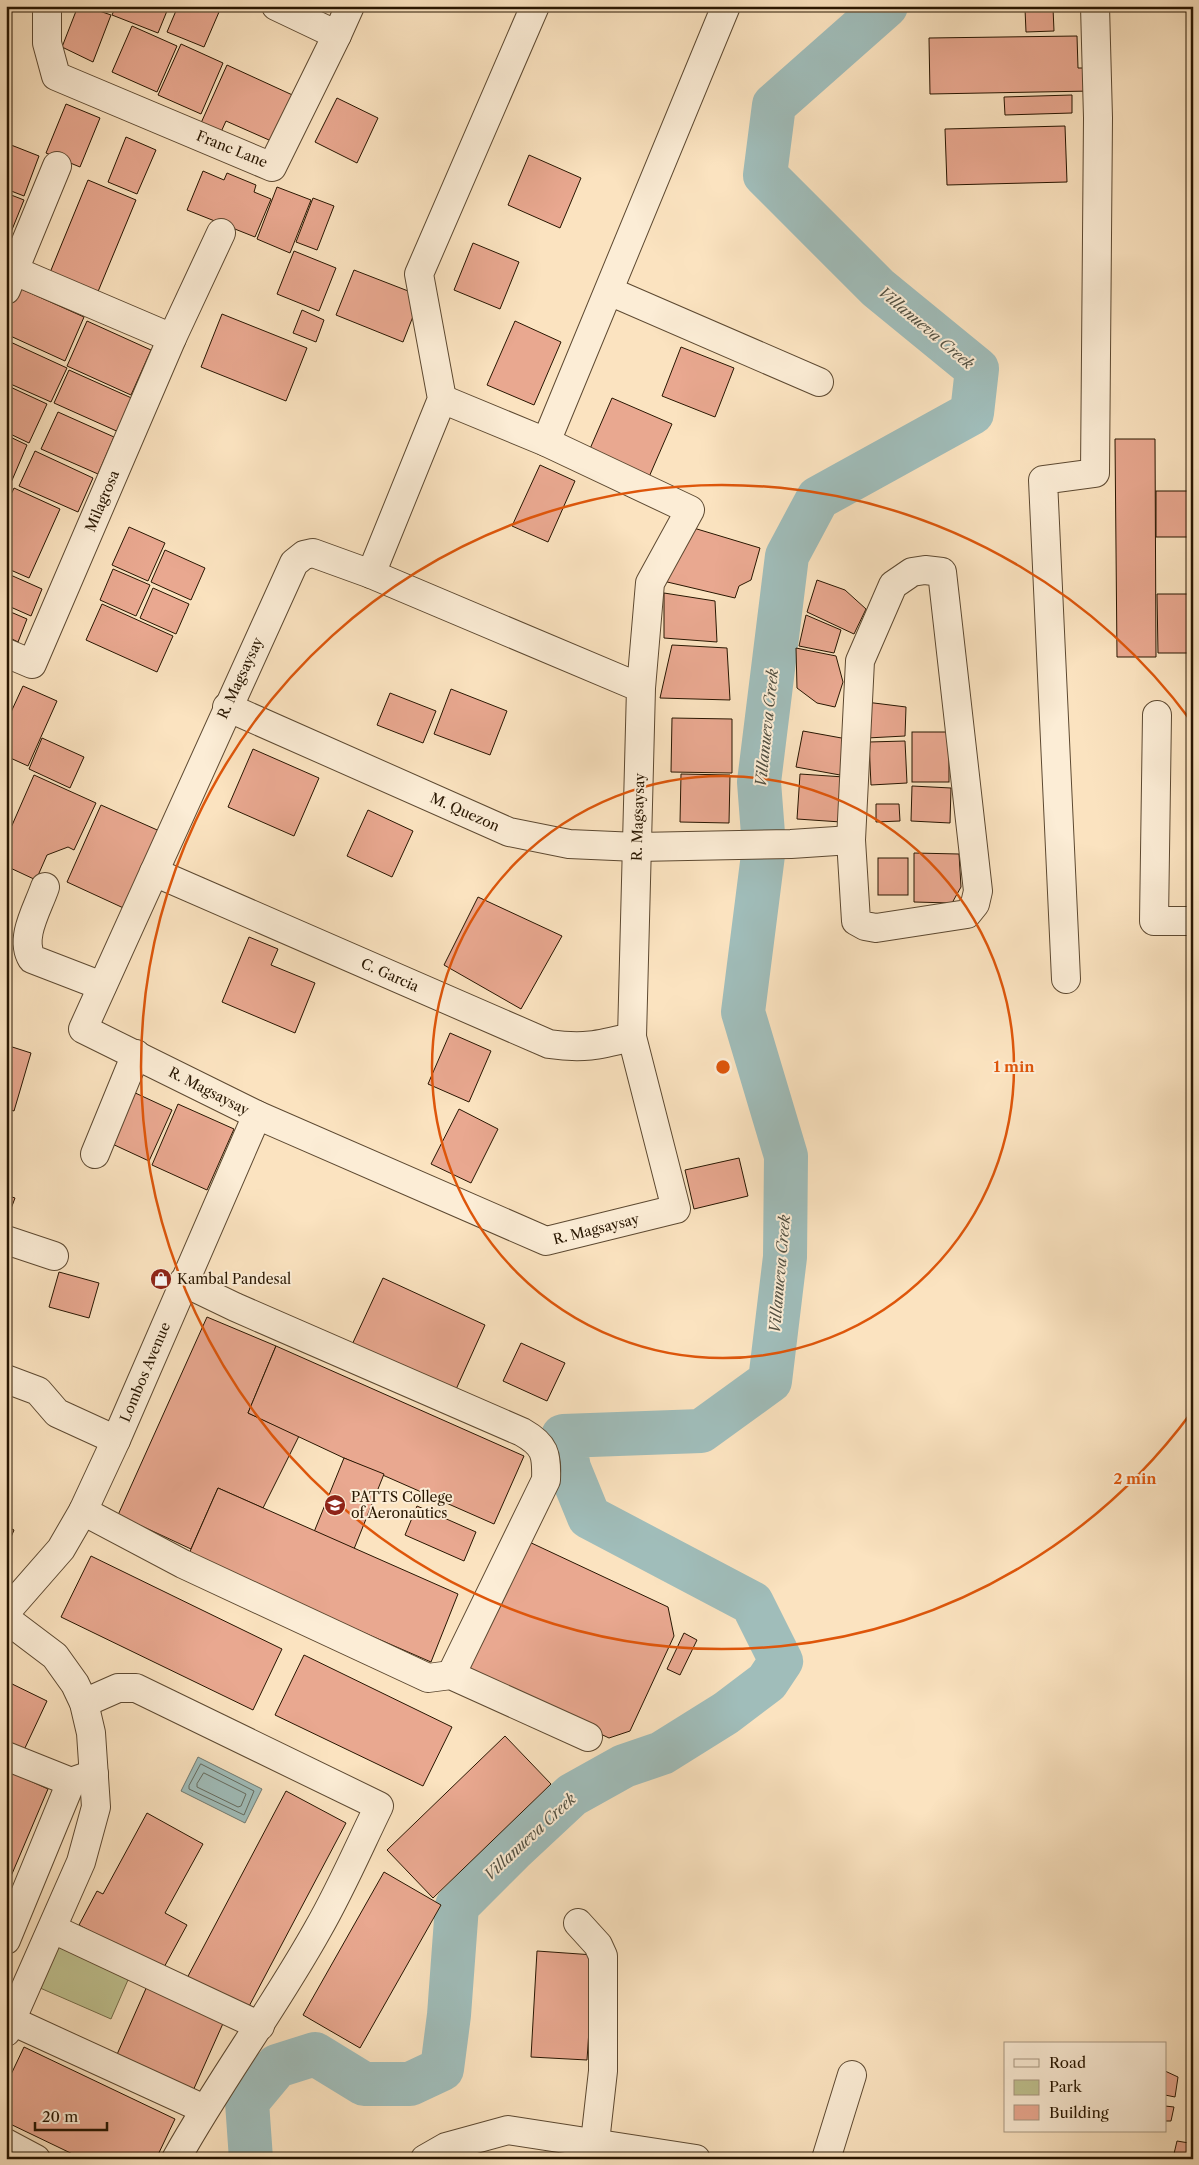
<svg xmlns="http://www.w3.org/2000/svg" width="1199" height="2165" viewBox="0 0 1199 2165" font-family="'Libre Caslon Text',serif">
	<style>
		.green { fill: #c0c391; stroke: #746c49 }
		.water { fill: #a0bdba; stroke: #707a70 }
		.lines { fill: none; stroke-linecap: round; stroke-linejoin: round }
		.shore { stroke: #646a5e; stroke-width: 1 }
		.river { stroke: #a0bdba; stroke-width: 44 }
		.building { fill: #e9a890; stroke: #281601 }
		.minor-casing { stroke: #5d4931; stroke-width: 30 }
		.minor { stroke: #fcedd6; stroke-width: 28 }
		.ring { fill: none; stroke: #de560b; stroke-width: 2.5 }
		.labels { text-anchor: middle; stroke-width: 4; stroke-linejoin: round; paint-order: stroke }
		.street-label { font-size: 14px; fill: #281601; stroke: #fcedd6 }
		.poi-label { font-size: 14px; fill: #281601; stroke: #fcedd6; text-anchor: start }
		.water-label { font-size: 15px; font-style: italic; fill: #525042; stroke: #fcedd6 }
		.centre { fill: #de560b; stroke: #fcedd6; stroke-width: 2.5 }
		.ring-label { font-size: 15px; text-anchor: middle; font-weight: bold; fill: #de560b; stroke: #fcedd6; stroke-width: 4; stroke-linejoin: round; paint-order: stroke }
	</style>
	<rect width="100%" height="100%" fill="#fbe3c0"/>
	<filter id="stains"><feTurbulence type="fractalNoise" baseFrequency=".004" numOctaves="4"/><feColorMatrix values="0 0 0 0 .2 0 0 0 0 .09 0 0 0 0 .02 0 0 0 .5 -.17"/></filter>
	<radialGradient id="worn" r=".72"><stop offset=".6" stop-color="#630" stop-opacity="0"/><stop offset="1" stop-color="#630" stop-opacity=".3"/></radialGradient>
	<path class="green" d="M51 1938 131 1973 111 2019 31 1984Z"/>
	<path class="water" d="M198 1757 262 1789 245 1823 181 1791Z"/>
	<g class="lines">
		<g class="shore">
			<path d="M201 1764 254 1791 244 1815 189 1789V1786Z"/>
			<path d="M204 1773 246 1794 241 1806 238 1807 197 1787V1784Z"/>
		</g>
		<path class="river" d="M251 2159 247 2102 277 2066 315 2054 364 2084H410L442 2069 449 2015 457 1906 513 1850 572 1795 624 1766 662 1753 726 1713 767 1682 781 1661 752 1603 589 1517 569 1468 563 1436 701 1431 770 1381 785 1257 786 1156 743 1012 764 847 759 782 787 556 818 498 972 413 977 369 878 288 765 175 774 105 886 6"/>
	</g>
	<g class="building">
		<path d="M6 6H9L7 43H6Z"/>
		<path d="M78 6H85L111 15 93 62 62 47Z"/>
		<path d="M116 6H169L158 33 112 15Z"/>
		<path d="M178 6H205L219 12 204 47 167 32Z"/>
		<path d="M1053 8 1054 31 1026 32 1025 9Z"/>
		<path d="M132 26 177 46 157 92 112 72Z"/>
		<path d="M1077 36 1078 68H1092V91L930 94 929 38Z"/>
		<path d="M181 44 223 63 201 114 158 95Z"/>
		<path d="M227 65 299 98 278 144 226 121 221 132 201 123Z"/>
		<path d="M1072 95V113L1005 115 1004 97Z"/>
		<path d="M337 98 378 118 357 163 315 142Z"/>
		<path d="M66 104 100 118 80 167 46 153Z"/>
		<path d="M1065 126 1067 182 947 185 945 129Z"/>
		<path d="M126 137 156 150 137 194 108 182Z"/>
		<path d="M6 143 39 156 24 196 6 189Z"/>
		<path d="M529 155 581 178 560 228 508 205Z"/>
		<path d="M203 171 224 180 227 173 256 185 254 192 271 199 255 237 187 210Z"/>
		<path d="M88 180 136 200 97 294 49 275Z"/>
		<path d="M277 187 311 200 290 253 257 239Z"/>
		<path d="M6 193 24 200 7 242 6 241Z"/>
		<path d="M313 198 334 206 317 250 296 242Z"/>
		<path d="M473 243 519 262 500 309 454 290Z"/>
		<path d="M294 251 336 268 319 311 277 294Z"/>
		<path d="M354 270 421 296 403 342 336 315Z"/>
		<path d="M17 287 84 317 65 361 6 334V312Z"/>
		<path d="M302 310 324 320 316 342 293 333Z"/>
		<path d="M222 314 307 348 286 401 201 367Z"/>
		<path d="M87 321 151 350 131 395 67 366Z"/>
		<path d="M515 321 561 342 534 405 487 385Z"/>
		<path d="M6 340 67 368 51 402 6 382Z"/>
		<path d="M681 347 734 368 715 417 662 396Z"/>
		<path d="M69 370 136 400 121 433 54 403Z"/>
		<path d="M6 385 47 404 29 443 6 432Z"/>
		<path d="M612 398 672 424 649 477 589 451Z"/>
		<path d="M58 412 114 437 98 474 41 449Z"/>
		<path d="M6 435 27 445 10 485 6 484Z"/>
		<path d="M1115 439H1155L1156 657H1117Z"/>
		<path d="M35 451 93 478 78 512 19 486Z"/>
		<path d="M540 465 575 481 548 542 512 526Z"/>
		<path d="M14 488 60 509 29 578 6 568V505Z"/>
		<rect x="1156" y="491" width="37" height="46"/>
		<path d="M687 526 760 548 751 580 739 586 735 598 663 581Z"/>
		<path d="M129 527 165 543 148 581 112 565Z"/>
		<path d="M165 550 205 568 191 600 151 582Z"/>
		<path d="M113 569 150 585 136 616 100 600Z"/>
		<path d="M6 573 42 589 31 616 6 605Z"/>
		<path d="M817 580 845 590 866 609 854 634 807 612Z"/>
		<path d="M153 588 189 604 176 634 140 618Z"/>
		<path d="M664 593 715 601 717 642 664 638Z"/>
		<path d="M1157 594H1193V653H1158Z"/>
		<path d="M102 604 173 636 157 672 86 640Z"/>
		<path d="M6 610 27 619 18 642 6 636Z"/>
		<path d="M806 615 841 630 834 653 799 646Z"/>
		<path d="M672 645 727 648 730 700 660 698Z"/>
		<path d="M796 648 836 656 843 682 835 707 817 703 797 688Z"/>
		<path d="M23 686 57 701 28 766 6 756V723Z"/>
		<path d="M451 689 507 711 490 755 434 734Z"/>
		<path d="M390 693 436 711 423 743 377 725Z"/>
		<path d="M866 702 906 707 905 736 867 738Z"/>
		<path d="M672 718 732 719V773L671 772Z"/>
		<path d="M803 731 847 739 840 775 796 767Z"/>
		<rect x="912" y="732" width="37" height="50"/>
		<path d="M42 738 84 757 70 788 29 769Z"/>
		<path d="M905 741 907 783 871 785 869 742Z"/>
		<path d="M253 749 319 778 294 836 228 807Z"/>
		<path d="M681 774 730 775 729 823 680 822Z"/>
		<path d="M800 774 844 777 841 822 797 819Z"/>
		<path d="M34 775 96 803 74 850 68 847 47 855 36 880 6 866V839Z"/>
		<path d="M912 786 951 788 950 823 911 821Z"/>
		<path d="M876 804H899L900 821 876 822Z"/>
		<path d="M101 805 164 833 130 911 67 882Z"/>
		<path d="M368 810 413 831 392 877 347 856Z"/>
		<path d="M914 853 959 854 961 887 952 903 914 902Z"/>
		<rect x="878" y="858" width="30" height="37"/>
		<path d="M478 897 562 936 521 1009 444 965Z"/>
		<path d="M249 937 278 949 271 965 315 983 295 1033 222 1002Z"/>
		<path d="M450 1033 491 1051 469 1102 428 1084Z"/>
		<path d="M6 1045 31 1053 14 1111 6 1108Z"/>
		<path d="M131 1091 172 1110 149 1161 108 1142Z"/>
		<path d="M178 1104 234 1129 207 1190 152 1165Z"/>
		<path d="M459 1109 498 1129 471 1183 431 1164Z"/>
		<path d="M739 1158 748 1196 694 1209 685 1170Z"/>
		<path d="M6 1195 15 1198 6 1222Z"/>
		<path d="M59 1272 99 1283 89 1318 49 1307Z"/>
		<path d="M383 1278 485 1325 453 1396 350 1349Z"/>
		<path d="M207 1317 276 1346 248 1413 299 1436 263 1508 218 1488 191 1549 118 1515Z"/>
		<path d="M521 1343 565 1363 547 1401 503 1381Z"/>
		<path d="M276 1346 524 1456 494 1524 344 1458 248 1413Z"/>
		<path d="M344 1458 384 1474 354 1549 314 1532Z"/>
		<path d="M218 1488 458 1594 431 1662 188 1556Z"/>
		<path d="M417 1506 476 1532 464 1561 405 1535Z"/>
		<path d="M6 1526 14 1530 6 1549Z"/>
		<path d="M525 1540 668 1607 674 1636 630 1731 609 1738 465 1670Z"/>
		<path d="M91 1556 282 1649 253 1710 61 1617Z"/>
		<path d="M684 1633 697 1640 680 1675 667 1669Z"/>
		<path d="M304 1655 452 1727 423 1786 275 1715Z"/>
		<path d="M6 1681 47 1701 24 1750 6 1741Z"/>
		<path d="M505 1736 551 1784 433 1898 387 1850Z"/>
		<path d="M6 1770 48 1789 6 1888Z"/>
		<path d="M286 1791 346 1823 246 2012 186 1980Z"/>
		<path d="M147 1813 203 1844 165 1913 187 1925 162 1971 79 1925 97 1891 103 1894Z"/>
		<path d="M384 1872 441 1905 360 2048 303 2015Z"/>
		<path d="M537 1951 594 1955 587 2060 531 2057Z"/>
		<path d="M148 1984 225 2019 192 2093 115 2059Z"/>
		<path d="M24 2047 175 2119 156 2159H83L6 2122V2085Z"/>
		<path d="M1165 2071 1178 2077 1175 2097 1165 2095Z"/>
		<path d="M1165 2106 1174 2107 1171 2121H1165Z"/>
		<path d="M1177 2141 1189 2143 1190 2159 1173 2158Z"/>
	</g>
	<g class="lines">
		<g class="minor-casing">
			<g id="minor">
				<path d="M47 6V43L56 76 272 167 337 35 350 6"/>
				<path d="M276 6 337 35"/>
				<path d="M15 271 172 338"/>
				<path d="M6 290 57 166"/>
				<path d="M609 291 819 382"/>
				<path d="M442 399 546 442 690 510 650 583 641 688 632 1037 676 1209 546 1241 257 1115 83 1029 294 563 304 555 313 553 371 574 641 688"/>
				<path d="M546 442 726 6"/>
				<path d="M925 570 942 572 978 891 975 904 967 914 876 928 865 926 856 921 851 840 860 661 893 585 912 572Z"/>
				<path d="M371 574 442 399 419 274 535 6"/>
				<path d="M6 653 32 664 172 338 221 233"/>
				<path d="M227 707 509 832 569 844 637 847 791 844 851 840"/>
				<path d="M1157 715 1154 921H1193"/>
				<path d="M154 872 549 1044C584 1049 599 1045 632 1037"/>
				<path d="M45 887C38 908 19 938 32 959L102 986"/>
				<path d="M1066 979 1043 480 1095 473 1098 118 1095 6"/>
				<path d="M95 1154 136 1054"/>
				<path d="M6 1240 54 1256"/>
				<path d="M183 1282 235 1307 522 1432C545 1445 547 1454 546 1480L451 1675"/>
				<path d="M6 1379 38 1391 57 1413 116 1440"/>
				<path d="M83 1511 183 1564 428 1678 451 1675 588 1737"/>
				<path d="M6 1612 61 1549 83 1511 116 1440 257 1115"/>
				<path d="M6 1619 55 1656 75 1684 84 1703 91 1733 96 1807 81 1862 6 2032"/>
				<path d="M84 1703 118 1688H136L379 1806C359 1847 341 1889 318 1929 274 2008 220 2080 176 2159"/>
				<path d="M6 1756 71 1782"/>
				<path d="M578 1923 598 1945 603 1956V2071L595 2142"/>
				<path d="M53 1929 260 2026"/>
				<path d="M6 1940 71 1782 94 1774"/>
				<path d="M12 2021 204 2109"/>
				<path d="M6 2143 36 2159"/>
				<path d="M425 2159 446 2147 508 2130 696 2159"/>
				<path d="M826 2159 852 2075"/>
			</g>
		</g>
		<use href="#minor" class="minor"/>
	</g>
	<g class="ring">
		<circle cx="723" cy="1067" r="291"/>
		<path d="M1191 1413A582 582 0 1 1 1191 721"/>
	</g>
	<defs>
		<g id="shop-disc" transform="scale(1.125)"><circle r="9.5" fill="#8f2418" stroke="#fcedd6"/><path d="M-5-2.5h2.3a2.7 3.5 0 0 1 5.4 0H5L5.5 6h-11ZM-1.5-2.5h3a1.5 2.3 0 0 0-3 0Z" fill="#fff"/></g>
		<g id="university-disc" transform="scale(1.125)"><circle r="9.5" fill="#8f2418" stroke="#fcedd6"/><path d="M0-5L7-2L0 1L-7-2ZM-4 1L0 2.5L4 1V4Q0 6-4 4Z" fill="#fff"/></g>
	</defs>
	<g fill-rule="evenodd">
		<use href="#shop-disc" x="161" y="1279"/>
		<use href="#university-disc" x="335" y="1505"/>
	</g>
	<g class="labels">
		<g class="street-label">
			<text transform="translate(232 149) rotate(22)" y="5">Franc Lane</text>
			<text transform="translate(102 501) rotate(-67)" y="5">Milagrosa</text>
			<text transform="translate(240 678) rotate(-65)" y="5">R. Magsaysay</text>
			<text transform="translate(465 812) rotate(24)" y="5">M. Quezon</text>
			<text transform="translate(638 817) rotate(-88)" y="5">R. Magsaysay</text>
			<text transform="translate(390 975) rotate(24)" y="5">C. Garcia</text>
			<text transform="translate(209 1091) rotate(27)" y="5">R. Magsaysay</text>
			<text transform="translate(596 1229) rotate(-14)" y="5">R. Magsaysay</text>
			<text transform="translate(145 1372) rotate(-67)" y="5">Lombos Avenue</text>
		</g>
		<g class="poi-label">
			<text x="177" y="1284">Kambal Pandesal</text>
			<text x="351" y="1502">PATTS College<tspan x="351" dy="16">of Aeronautics</tspan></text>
		</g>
		<g class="water-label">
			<text transform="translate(926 328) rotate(40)" y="5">Villanueva Creek</text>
			<text transform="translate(767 728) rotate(-84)" y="5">Villanueva Creek</text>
			<text transform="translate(780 1274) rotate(-85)" y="5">Villanueva Creek</text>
			<text transform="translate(530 1837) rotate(-43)" y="5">Villanueva Creek</text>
		</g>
	</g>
	<circle cx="723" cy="1067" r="8" class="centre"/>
	<g class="ring-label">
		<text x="1014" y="1072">1 min</text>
		<text x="1135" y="1484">2 min</text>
	</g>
	<rect width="1199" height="2165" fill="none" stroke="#fbe3c0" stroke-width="25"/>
	<rect x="8" y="8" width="1184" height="2150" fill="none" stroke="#281601" stroke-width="2.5"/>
	<rect x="12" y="12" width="1174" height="2140" fill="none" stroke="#281601"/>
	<rect x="1004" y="2042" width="162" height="90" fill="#fcedd6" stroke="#a79781"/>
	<rect x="1014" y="2059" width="25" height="8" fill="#fcedd6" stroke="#a79781"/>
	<text x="1049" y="2068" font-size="15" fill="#281601">Road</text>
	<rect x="1014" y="2080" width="25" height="15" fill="#c0c391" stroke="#a79781"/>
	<text x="1049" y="2092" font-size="15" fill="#281601">Park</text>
	<rect x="1014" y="2105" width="25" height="15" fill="#e9a890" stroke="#a79781"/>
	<text x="1049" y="2118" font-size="15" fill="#281601">Building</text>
	<path d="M35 2122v8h72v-8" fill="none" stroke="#281601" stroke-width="2.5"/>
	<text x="42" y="2122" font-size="15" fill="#281601" stroke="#fcedd6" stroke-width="4" paint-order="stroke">20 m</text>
	<rect width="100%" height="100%" filter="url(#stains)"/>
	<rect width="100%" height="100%" fill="url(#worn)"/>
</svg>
